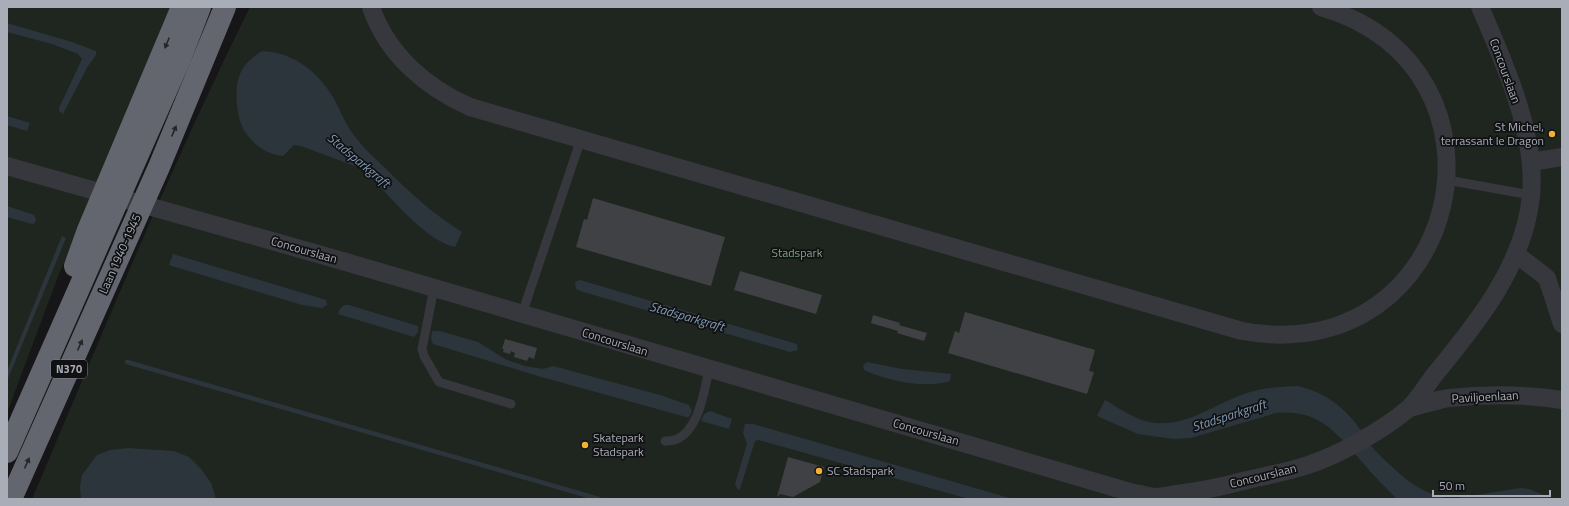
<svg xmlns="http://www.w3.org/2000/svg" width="1569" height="506" viewBox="0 0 1569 506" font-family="'Titillium Web',sans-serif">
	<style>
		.green { fill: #1e261f }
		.water { fill: #2c353c }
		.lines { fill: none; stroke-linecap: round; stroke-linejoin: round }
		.stream { stroke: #2c353c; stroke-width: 4.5 }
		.building { fill: #404145 }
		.lane { stroke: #37383d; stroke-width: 9 }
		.street { stroke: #37383d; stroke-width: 18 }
		.highway { stroke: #63666e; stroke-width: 22 }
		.oneway { fill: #26262a }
		.poi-dot { fill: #f2b134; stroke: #111113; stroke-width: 1.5 }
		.labels { text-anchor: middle; stroke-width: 3.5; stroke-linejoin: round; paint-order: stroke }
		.shield { fill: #111113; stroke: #7b7e86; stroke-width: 1 }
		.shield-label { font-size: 11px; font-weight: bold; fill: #a8adb8 }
		.street-label { font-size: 12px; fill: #a8adb8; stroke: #111113 }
		.poi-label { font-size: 12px; fill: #a8adb8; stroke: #111113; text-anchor: start }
		.park-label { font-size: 12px; fill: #7fa381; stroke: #111113 }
		.water-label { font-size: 13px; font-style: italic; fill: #7f9bb3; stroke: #111113 }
	</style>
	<rect width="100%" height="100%" fill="#161618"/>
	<g class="green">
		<path d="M7 7H180L59 274 7 413Z"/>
		<path d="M250 7H1562V499H32C102 334 170 168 250 7Z"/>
	</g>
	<g class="water">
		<path d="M7 23 72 42 96 51V55L88 66 63 114 59 111V108L82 59 78 54 52 44 7 32Z"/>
		<path d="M262 51C293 52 317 71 333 97 341 111 346 127 357 139 365 150 375 158 385 168 409 192 433 214 462 232L455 247C425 241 389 195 367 173L360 168 301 146 294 145 283 156C267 155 254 145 245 132 236 118 233 85 242 70 246 62 255 56 262 51Z"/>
		<path d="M7 116 30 123 27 131 7 125Z"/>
		<path d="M7 206 34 215 36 219 35 223 32 224 7 217Z"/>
		<path d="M62 236 66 238 7 381V371Z"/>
		<path d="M173 254 326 300 327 305 322 308 302 305 169 265Z"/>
		<path d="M580 280 797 344 798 350 790 352 580 291 576 289 575 282Z"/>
		<path d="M344 305H349L418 326V332L414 337 338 314 340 309Z"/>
		<path d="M432 331H440L478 342 507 360 525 366 543 369 553 366 660 395 689 405 692 411 689 417H686L538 376 433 344 431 339Z"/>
		<path d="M867 362 902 369 951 374 950 381C925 389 888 381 864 370L863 366Z"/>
		<path d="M1298 386C1326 393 1343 406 1360 429 1363 433 1365 438 1368 442 1375 452 1405 480 1416 486 1426 492 1438 497 1450 499L1521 488 1529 489 1554 499H1397C1385 487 1374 476 1363 463 1337 434 1320 409 1276 413L1191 438 1174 439 1138 434 1097 416 1105 400C1119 408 1134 419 1149 422 1186 429 1213 404 1247 393 1263 387 1281 387 1298 386Z"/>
		<path d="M710 411 732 419 729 429 701 421 704 414Z"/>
		<path d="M745 424H753L1013 499H969L758 440 755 441 740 489 738 490 735 484 747 444 743 433Z"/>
		<path d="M128 448 174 451 189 457 201 469 211 483 216 499H81L80 487 82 475 97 455 110 450Z"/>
	</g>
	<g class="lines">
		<path class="stream" d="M127 362 599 499"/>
	</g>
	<g class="building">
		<path d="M593 198 725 237 711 286 576 247 584 219 587 220Z"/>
		<path d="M740 271 822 295 816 314 734 290Z"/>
		<path d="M965 312 1095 350 1089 371 1094 372 1087 394 948 353 955 331 959 333Z"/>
		<path d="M873 315 900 323 899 325 927 333 924 341 897 333 898 331 871 323Z"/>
		<path d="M505 339 537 348 534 359 529 357 527 361 514 357 515 353 511 351 510 354 503 352 504 349H502Z"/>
		<path d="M788 457 824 467 820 482 793 497 780 494 777 497Z"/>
	</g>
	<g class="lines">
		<g class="lane">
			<path d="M1447 180 1531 195"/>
			<path d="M434 288 422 349 424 356 439 382 511 404"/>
			<path d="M522 314 581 139"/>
			<path d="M665 441C697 443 704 393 709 369"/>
		</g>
		<g class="street">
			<path d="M371 7C387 54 425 87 470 107L1242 331C1462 371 1529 67 1321 7"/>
			<path d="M1531 162 1562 157"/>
			<path d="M7 166 346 262 1133 493C1140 494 1148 496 1155 497 1162 497 1170 495 1177 494 1200 491 1221 487 1243 481 1264 476 1287 472 1308 465 1339 455 1383 430 1408 409 1418 400 1427 384 1436 373 1478 322 1524 265 1531 196 1537 135 1504 62 1480 7"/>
			<path d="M1516 254 1547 278 1562 324"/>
			<path d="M1410 408C1422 405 1436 400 1449 398 1487 394 1524 394 1562 400"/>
		</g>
		<g class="highway">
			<path d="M75 266 88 230 182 7"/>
			<path d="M7 452 180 59 200 7"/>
			<path d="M11 499 159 167 225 7"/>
		</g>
	</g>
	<defs><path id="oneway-solid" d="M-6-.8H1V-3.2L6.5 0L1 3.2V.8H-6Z"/></defs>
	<g class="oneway">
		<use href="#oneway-solid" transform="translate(167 43) rotate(113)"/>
		<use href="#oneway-solid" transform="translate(174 131) rotate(-67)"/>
		<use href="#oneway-solid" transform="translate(80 345) rotate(-66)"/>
		<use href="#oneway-solid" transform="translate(27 463) rotate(-66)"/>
	</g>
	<g class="poi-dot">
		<circle cx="1552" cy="134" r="4"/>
		<circle cx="585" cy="445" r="4"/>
		<circle cx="819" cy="471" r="4"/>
	</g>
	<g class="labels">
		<rect class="shield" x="51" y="360" width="36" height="18" rx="3"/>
		<g class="shield-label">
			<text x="69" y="373">N370</text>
		</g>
		<g class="street-label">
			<text transform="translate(1505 71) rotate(70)" y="4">Concourslaan</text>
			<text transform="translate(304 250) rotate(16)" y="4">Concourslaan</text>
			<text transform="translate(120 254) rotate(-66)" y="4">Laan 1940-1945</text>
			<text transform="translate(615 342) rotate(17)" y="4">Concourslaan</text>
			<text transform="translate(1485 397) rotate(-3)" y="4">Paviljoenlaan</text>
			<text transform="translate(926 432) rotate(16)" y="4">Concourslaan</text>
			<text transform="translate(1263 476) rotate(-14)" y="4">Concourslaan</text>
		</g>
		<g class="poi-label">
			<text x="1544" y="131" text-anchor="end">St Michel,<tspan x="1544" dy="14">terrassant le Dragon</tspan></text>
			<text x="593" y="442">Skatepark<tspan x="593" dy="14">Stadspark</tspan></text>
			<text x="827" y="475">SC Stadspark</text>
		</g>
		<g class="park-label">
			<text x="797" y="257">Stadspark</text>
		</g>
		<g class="water-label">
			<text transform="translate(359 160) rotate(40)" y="5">Stadsparkgraft</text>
			<text transform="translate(687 316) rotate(16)" y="5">Stadsparkgraft</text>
			<text transform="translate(1229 415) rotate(-18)" y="5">Stadsparkgraft</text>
		</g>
	</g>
	<rect width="1569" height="506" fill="none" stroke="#a8adb8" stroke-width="16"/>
	<path d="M1433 490v6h117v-6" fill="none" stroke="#a8adb8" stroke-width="2"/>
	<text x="1439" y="490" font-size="12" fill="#a8adb8" stroke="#111113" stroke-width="3" paint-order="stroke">50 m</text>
</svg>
